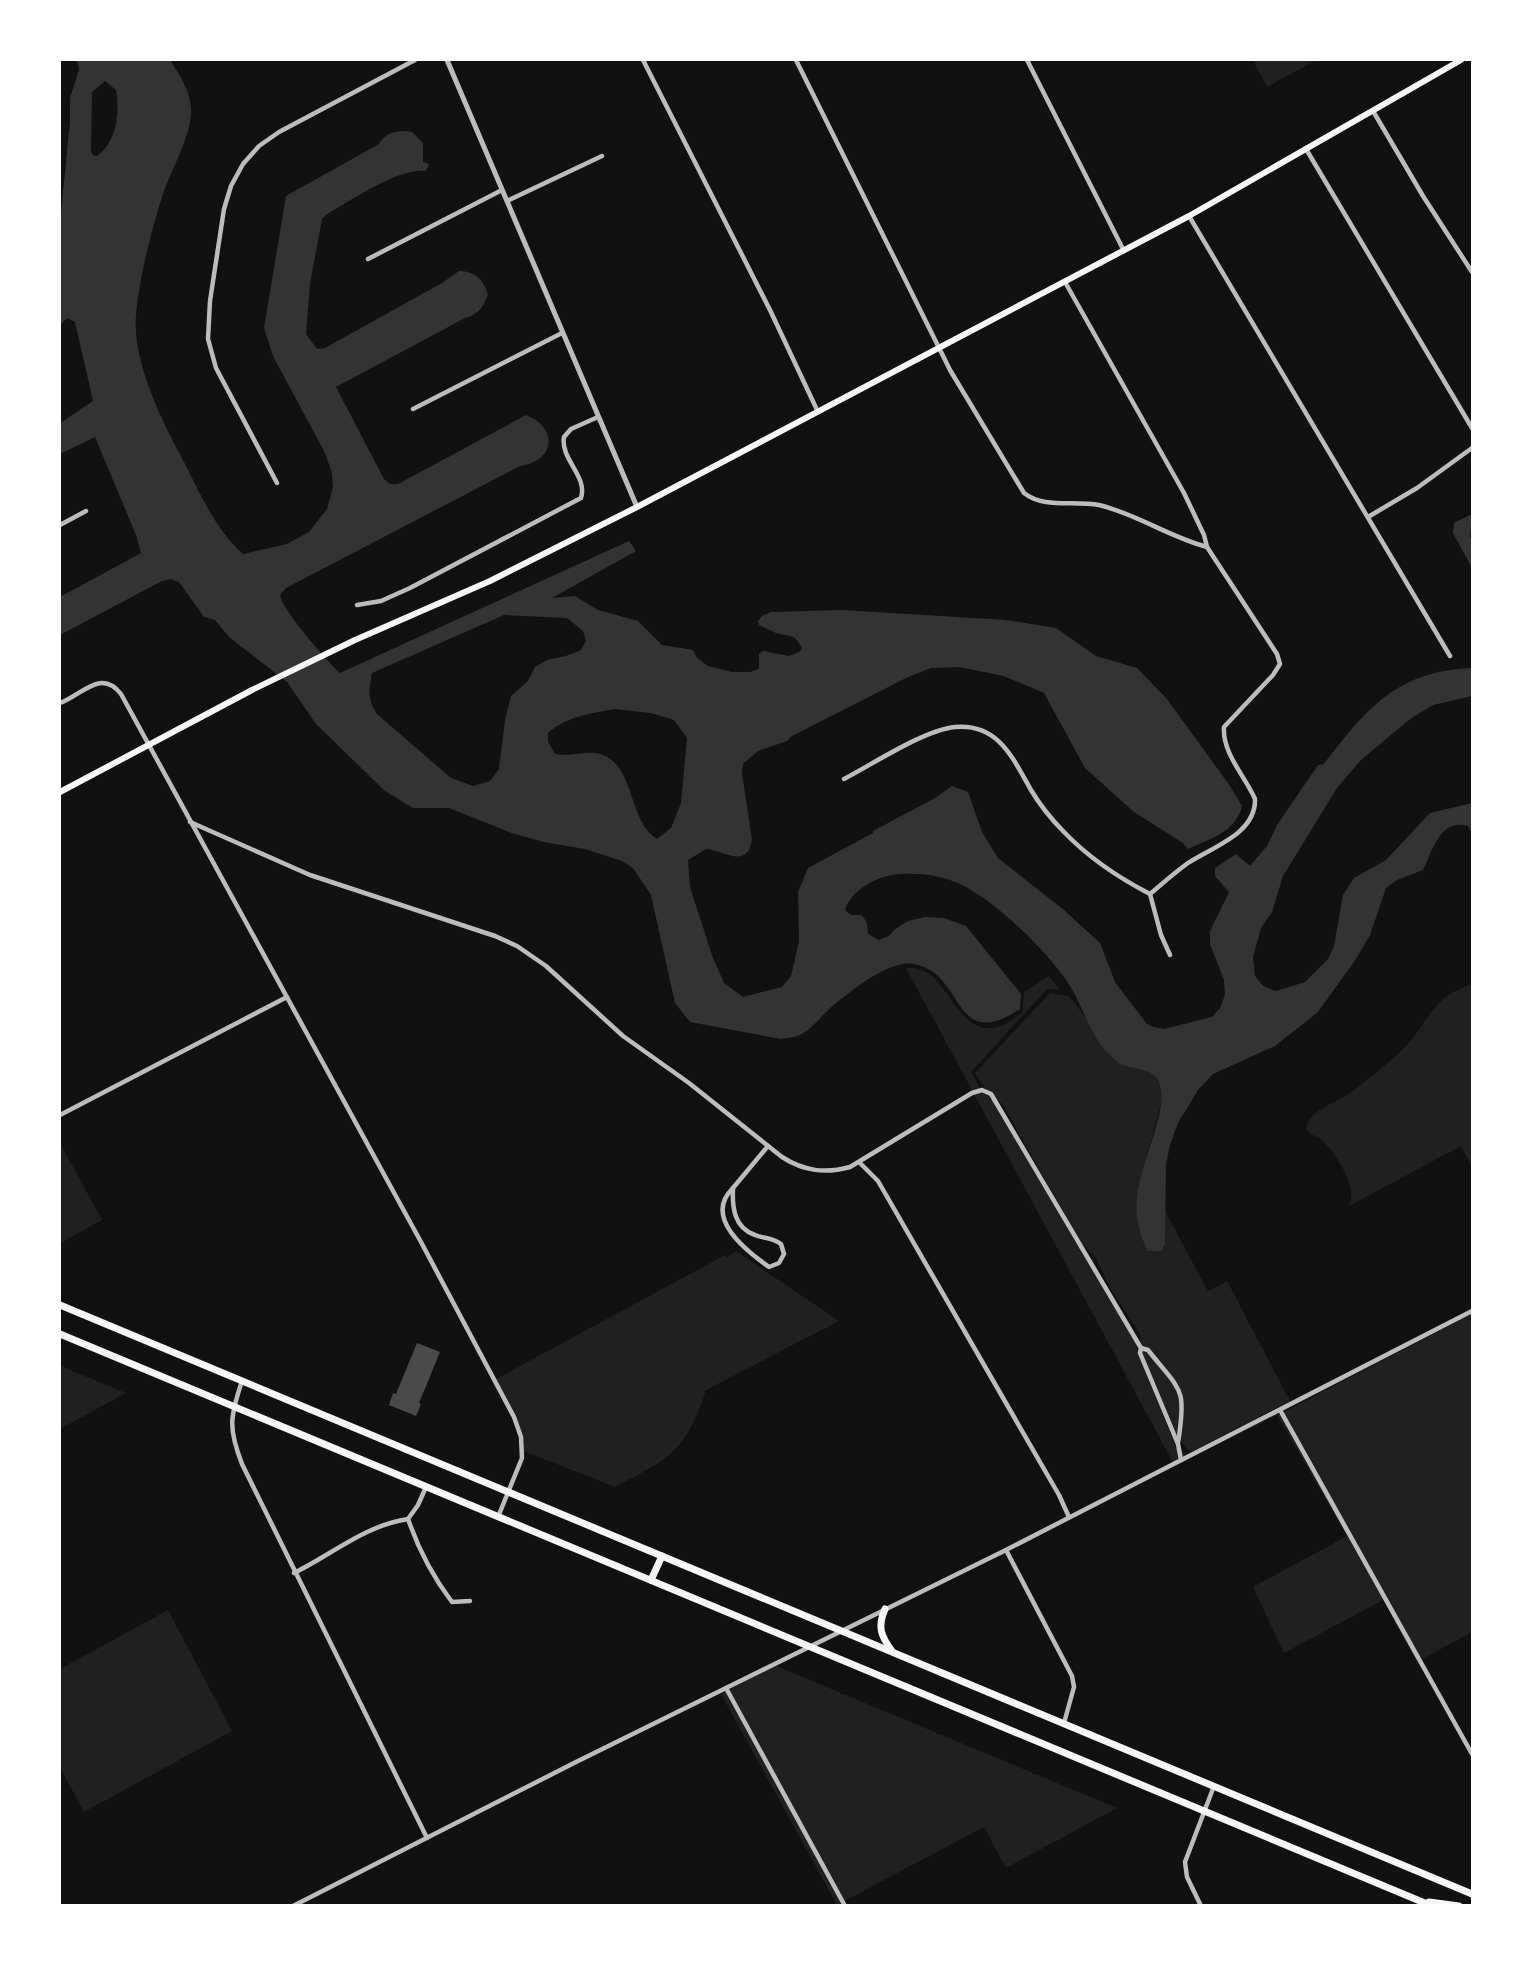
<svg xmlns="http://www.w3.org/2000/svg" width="1532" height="1965" viewBox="0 0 1532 1965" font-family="'Roboto Condensed',sans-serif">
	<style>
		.green { fill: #202020 }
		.water { fill: #333; fill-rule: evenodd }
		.building { fill: #4a4a4a }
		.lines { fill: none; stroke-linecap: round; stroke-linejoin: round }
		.minor { stroke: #bcbcbc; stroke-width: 4.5 }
		.tertiary { stroke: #bcbcbc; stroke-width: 5 }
		.secondary { stroke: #f5f5f5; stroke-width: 6 }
		.primary { stroke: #f5f5f5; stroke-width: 7 }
	</style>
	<rect width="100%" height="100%" fill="#111"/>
	<g class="green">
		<path d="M1253 60H1316L1267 87Z"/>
		<path d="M906 968C950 963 952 1038 998 1027 1007 1024 1015 1017 1022 1013L1024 992 1049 976 1060 990 1047 989 971 1072 981 1090 1000 1108 1076 1243 1093 1260 1106 1290 1136 1335 1137 1350 1150 1384 1169 1430 1184 1454 1187 1455 1276 1413 1278 1415 1472 1314V1632L1417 1662 1383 1600 1284 1653 1253 1587 1347 1536 1277 1415 1175 1466Z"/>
		<path d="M1472 984V1167L1461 1146 1349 1206C1359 1189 1334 1148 1319 1138 1312 1134 1310 1135 1306 1128 1311 1109 1332 1105 1347 1095 1356 1089 1364 1082 1373 1075 1387 1064 1401 1052 1413 1038 1435 1010 1435 997 1472 984Z"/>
		<path d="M1050 993 1069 996 1124 1066 1151 1072 1167 1082 1143 1170 1208 1291 1227 1281 1290 1401 1193 1451 1187 1450 1173 1428 1153 1382 1141 1348 1140 1334 1110 1288 1096 1258 1080 1241 1003 1105 984 1087 975 1073Z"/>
		<path d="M60 1143 102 1220 60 1243Z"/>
		<path d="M736 1251 839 1321 706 1390C686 1451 671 1458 615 1487L521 1450 518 1427 496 1379 725 1255 727 1257Z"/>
		<path d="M60 1366 126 1393 60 1429Z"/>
		<path d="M168 1610 232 1731 84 1812 60 1767V1669Z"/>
		<path d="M774 1665 1117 1808 1006 1868 984 1827 837 1905 721 1694Z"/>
	</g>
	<g class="water">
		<path d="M77 60H170C179 74 190 90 191 108 193 133 171 170 163 194 151 232 140 274 136 314 132 361 161 419 183 460 200 493 215 529 243 554L287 544 309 532 327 509 333 487 332 473 325 453 273 356 264 328 286 196 379 144C385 132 400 129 412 132L423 143V162L429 164 426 171C398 168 352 200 327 214L322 219 310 284 306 334 317 349 325 348 442 283 459 271C475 271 484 280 488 295 483 307 478 315 465 318L336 387 384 479 390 484H398L526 415C559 428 555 461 520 466L286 588 280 595C282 610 327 661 340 673L629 541 636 551 552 598 575 596 598 610 638 621 662 645 693 650 697 658 708 666 732 672H750L759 669V654L763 651 789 656 801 651 802 647 794 637 776 633 759 625 758 621 762 616 771 612 842 610 1006 620 1056 628 1096 656 1137 668 1167 699 1230 786 1242 806C1236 832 1210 839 1188 849L1183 843 1134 812 1085 768 1044 693 1004 676 959 667 931 668 908 677 792 736 787 741 758 751 743 764 742 773 752 840C747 870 723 850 706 849L688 860 690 887 713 958 724 983 743 997 782 987 791 976 799 941 798 892 808 868 873 833V831L935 798 952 786 968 792 982 832 998 858 1064 910 1100 943 1115 982 1147 1024 1153 1027 1164 1029 1212 1017 1220 1008 1225 995 1224 980 1210 944V931L1229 892 1215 876V868L1236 854 1250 866 1267 846 1277 825 1318 765 1324 764C1367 708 1397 671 1472 668V696L1433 705 1410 719 1361 760 1337 788 1283 876 1272 912 1261 928 1253 957 1255 976 1263 986 1276 991 1305 982 1328 959 1334 946 1343 895 1354 878 1386 860 1430 813 1472 803V834L1468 826C1440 818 1433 850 1423 870L1397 880 1386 888 1370 935 1356 959 1318 1012 1275 1046 1213 1074 1198 1090 1178 1123 1170 1145 1166 1165 1165 1244 1161 1251H1148C1123 1205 1145 1169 1157 1123 1161 1108 1164 1097 1159 1082 1154 1068 1134 1070 1122 1065 1116 1062 1111 1056 1106 1051 1089 1032 1083 1007 1070 986 1050 954 996 901 962 885 942 875 921 873 899 874 877 876 852 889 845 910L851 915H861C868 921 867 926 868 934L879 940 889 936 895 929 908 921 925 917 944 918 966 926 1021 994 1020 1009C951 1054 966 973 914 964 888 959 845 995 826 1012 819 1019 811 1029 802 1034 796 1037 788 1038 781 1039L690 1022 675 1003 651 895 633 868 622 861 585 849 543 842 512 833 449 808H413L385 791 316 724 287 682 229 637 215 620 204 617 179 582 170 579 162 581 60 635V597L141 553 136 535 95 437 60 454V423L93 401 75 322 67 318 60 325V223L70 122V98L79 70ZM105 81 116 90C120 113 117 141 97 156L93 155 91 151 92 92ZM504 615 567 618 583 631 586 641 581 650 566 656 547 660 535 667 528 681 511 696 505 720 499 769 490 781 473 786 451 778 377 714C367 699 369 690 372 673ZM614 709 651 713 674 720 687 738 681 803 671 828 657 839C628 821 635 767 603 755 589 749 571 758 555 754L548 742V733C566 716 591 714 614 709Z"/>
		<path d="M1472 514 1470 537 1472 541V568L1453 533 1454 523Z"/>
	</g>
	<path class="building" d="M417 1343 440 1352 419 1403 421 1404 416 1416 389 1405 393 1393 396 1394Z"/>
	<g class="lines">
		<g class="minor">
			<path d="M643 60 770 310 818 412"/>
			<path d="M796 60 950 370 1024 493C1044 509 1074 500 1099 505 1137 514 1169 537 1207 547"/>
			<path d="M1027 60 1124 251"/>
			<path d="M1373 111 1423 196 1472 272"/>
			<path d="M1306 149 1472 428"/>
			<path d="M507 201 602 156"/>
			<path d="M1189 216 1450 656"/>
			<path d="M368 259 502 190"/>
			<path d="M1065 282 1184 493 1204 535 1207 547 1277 654 1280 664 1273 675 1224 727C1222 753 1245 776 1255 799 1256 834 1212 847 1188 863 1174 873 1162 884 1150 894"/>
			<path d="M413 409 562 333"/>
			<path d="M277 483 216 368 208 339 210 301 224 209 231 186 243 164 259 146 279 132 415 60"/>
			<path d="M1368 517 1417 488 1472 448"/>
			<path d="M60 525 86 511"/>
			<path d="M357 605 381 601 410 588 581 498C588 476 560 459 564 437L571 429 598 417"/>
			<path d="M60 703C82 695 101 668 121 694L421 1242 514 1417 521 1437 522 1458 498 1517"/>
			<path d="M844 779C873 764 924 730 955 727 999 723 1013 759 1031 790 1040 805 1051 819 1064 832 1088 857 1119 878 1150 894L1161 935 1170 955"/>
			<path d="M190 822 310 875 495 936 517 946 546 966 623 1036 689 1083 782 1157C804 1171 825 1174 850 1167L972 1093 982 1090 991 1094 1141 1348 1140 1353 1178 1444 1181 1460"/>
			<path d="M60 1115 287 997"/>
			<path d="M860 1163 878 1181 1059 1495 1069 1517"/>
			<path d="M733 1188C732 1207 734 1228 755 1235 765 1239 771 1237 781 1244L784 1254 779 1263 769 1267C745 1250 703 1217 733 1188Z"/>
			<path d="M733 1188 768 1146"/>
			<path d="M1141 1348 1148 1350C1181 1392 1187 1386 1178 1443"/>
			<path d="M242 1381C230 1417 228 1428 242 1464L427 1838"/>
			<path d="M1280 1410 1472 1754"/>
			<path d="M408 1519C418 1548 433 1577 452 1602L470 1601"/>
			<path d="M1006 1550 1072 1676 1074 1687 1064 1723"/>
			<path d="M294 1573C331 1555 366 1525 408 1519L418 1505 426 1487"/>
			<path d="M726 1688 845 1906"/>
			<path d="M293 1906 574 1763 1006 1550 1472 1311"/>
			<path d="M1201 1906 1187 1877 1185 1862 1214 1786"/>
		</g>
		<path class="tertiary" d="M447 60 637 507"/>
		<path class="secondary" d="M60 792 252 690 355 640 490 581 637 507 1189 216 1461 60"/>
		<g class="primary">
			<path d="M60 1305 1472 1894"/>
			<path d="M60 1334 1432 1906"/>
			<path d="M651 1580 662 1556"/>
			<path d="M885 1609C877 1627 881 1636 892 1651"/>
			<path d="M1429 1902 1459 1906"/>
		</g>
	</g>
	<rect width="1532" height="1965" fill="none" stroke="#ffffff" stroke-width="122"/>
</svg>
